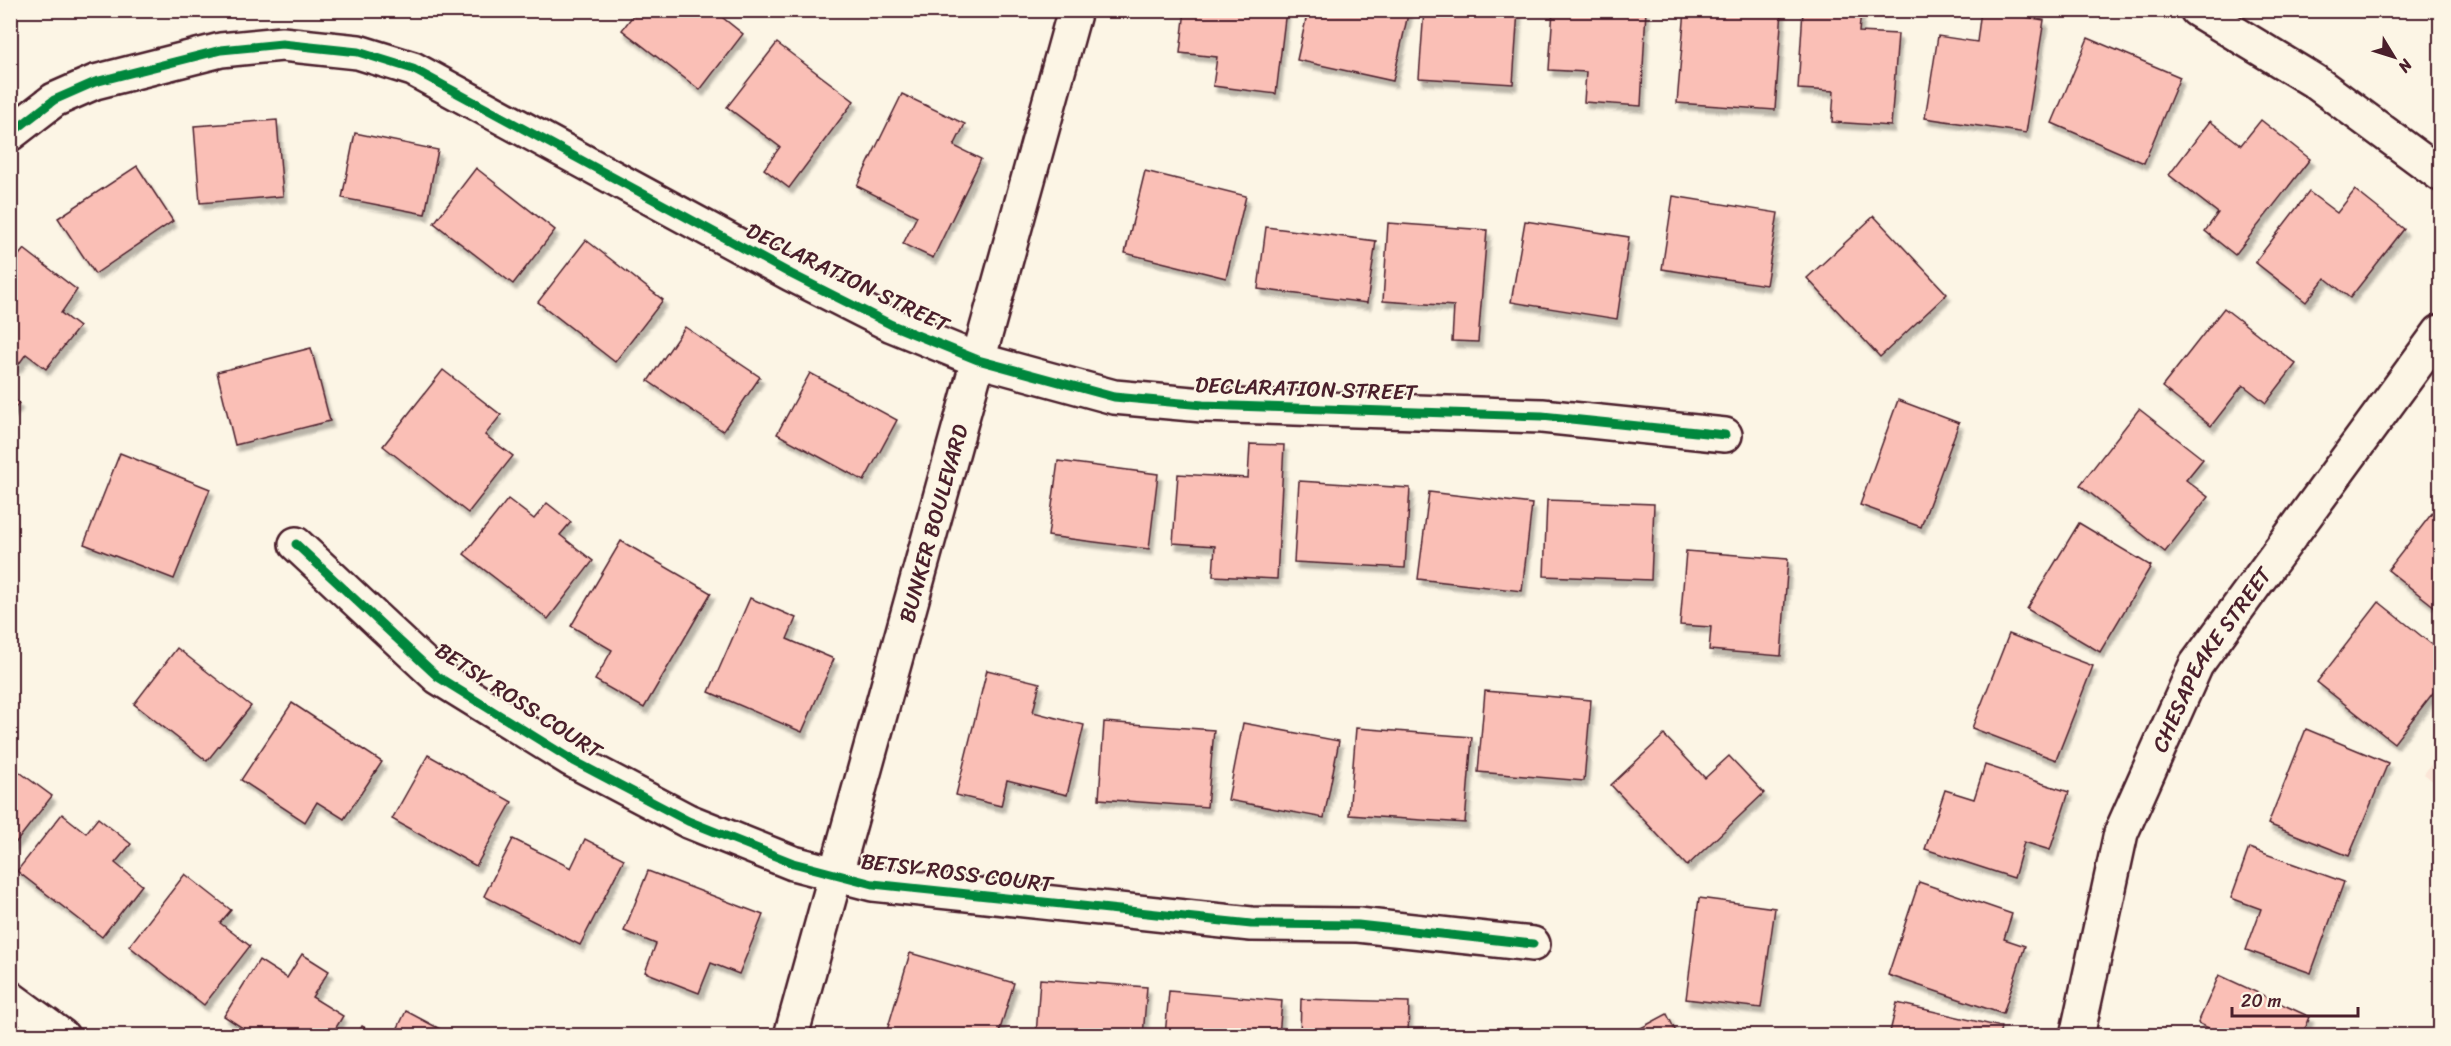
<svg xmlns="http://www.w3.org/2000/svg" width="2451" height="1046" viewBox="0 0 2451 1046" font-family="Sriracha,sans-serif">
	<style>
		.built { fill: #fbe5d7 }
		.building { fill: #fabfb6; stroke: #4a1f2b; stroke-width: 1.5; filter: url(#shadow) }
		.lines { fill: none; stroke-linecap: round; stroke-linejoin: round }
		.street-casing { stroke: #4a1f2b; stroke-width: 38 }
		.street { stroke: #fcf5e5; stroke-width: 33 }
		.cycleway-casing { stroke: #fcf5e5; stroke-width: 13 }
		.cycleway { stroke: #00873e; stroke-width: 9 }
		.labels { text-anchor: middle; stroke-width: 4.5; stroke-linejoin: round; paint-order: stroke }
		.street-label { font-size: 22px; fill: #4a1f2b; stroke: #fcf5e5 }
	</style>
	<defs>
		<filter id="shadow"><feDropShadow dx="3.5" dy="6" stdDeviation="1.5" flood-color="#0004"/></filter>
	</defs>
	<rect width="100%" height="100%" fill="#fcf5e5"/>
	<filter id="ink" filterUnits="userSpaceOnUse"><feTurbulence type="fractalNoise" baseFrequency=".0167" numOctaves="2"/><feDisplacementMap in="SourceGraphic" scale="12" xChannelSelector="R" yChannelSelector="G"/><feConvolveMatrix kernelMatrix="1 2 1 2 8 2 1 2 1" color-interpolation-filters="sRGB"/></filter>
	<g filter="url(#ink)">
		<path class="built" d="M2440 752V787L2424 774Z"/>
		<g class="building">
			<path d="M637 10H713L743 34 700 90 622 30Z"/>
			<path d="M1185 10H1286L1276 94 1213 86 1217 57 1180 53Z"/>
			<path d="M1308 10H1409L1393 81 1297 60Z"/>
			<path d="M1424 10H1518L1513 84 1419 78Z"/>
			<path d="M1553 10H1646L1641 106 1584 102 1586 72 1549 70Z"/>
			<path d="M1685 10H1782L1775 110 1677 103Z"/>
			<path d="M1803 10H1861L1859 32 1898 34 1891 126 1832 122 1834 91 1798 89Z"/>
			<path d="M1981 10 2044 20 2026 133 1925 118 1938 36 1977 42Z"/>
			<path d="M2088 38 2180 77 2144 163 2052 123Z"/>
			<path d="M777 43 854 101 789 188 764 169 780 147 727 107Z"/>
			<path d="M902 94 965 124 954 146 981 159 933 258 903 244 917 216 857 186Z"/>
			<path d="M277 120 283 196 200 203 194 126Z"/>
			<path d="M2261 120 2310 159 2235 255 2205 231 2218 213 2169 175 2210 121 2241 145Z"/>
			<path d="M355 133 438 150 425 214 342 198Z"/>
			<path d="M137 166 173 221 95 274 58 218Z"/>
			<path d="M476 168 555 230 513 284 434 223Z"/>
			<path d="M1145 171 1246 196 1226 278 1125 253Z"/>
			<path d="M2355 190 2404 229 2350 298 2325 278 2306 302 2255 262 2309 192 2337 213Z"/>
			<path d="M1673 196 1778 213 1766 285 1662 269Z"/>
			<path d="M1874 216 1947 294 1880 357 1807 278Z"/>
			<path d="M1525 221 1629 237 1617 319 1511 302Z"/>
			<path d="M1388 223 1487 230 1478 342 1452 341 1454 306 1383 301Z"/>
			<path d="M1266 227 1376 241 1367 303 1258 289Z"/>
			<path d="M586 240 663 300 615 362 538 302Z"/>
			<path d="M24 249 77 290 61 313 79 327 46 369 26 354 16 368 10 364V266Z"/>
			<path d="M2224 308 2296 364 2266 403 2243 385 2211 426 2162 387Z"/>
			<path d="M685 327 760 377 723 431 648 381Z"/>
			<path d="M311 348 330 421 235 445 217 372Z"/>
			<path d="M443 370 501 415 485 435 513 456 468 513 383 446Z"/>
			<path d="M810 373 897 420 864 481 777 434Z"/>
			<path d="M10 396 19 403 10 414Z"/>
			<path d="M1898 400 1959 423 1921 527 1860 505Z"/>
			<path d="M2139 409 2203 459 2186 480 2208 497 2165 552 2080 485Z"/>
			<path d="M1250 444 1284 445 1277 579 1213 576 1215 546 1173 543 1178 474 1248 478Z"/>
			<path d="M120 453 210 489 174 579 84 544Z"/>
			<path d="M1058 461 1158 474 1149 549 1048 536Z"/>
			<path d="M1299 481 1410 488 1405 568 1294 562Z"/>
			<path d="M1429 492 1532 504 1522 591 1418 579Z"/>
			<path d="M508 499 534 519 547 503 571 522 560 535 593 561 548 619 464 554Z"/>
			<path d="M1547 500 1654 504 1651 580 1544 576Z"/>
			<path d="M2440 503V611L2388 570Z"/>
			<path d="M2079 523 2151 566 2100 652 2027 609Z"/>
			<path d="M621 541 711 593 644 708 595 680 612 650 571 626Z"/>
			<path d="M1686 551 1788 559 1781 656 1709 650 1711 627 1680 625Z"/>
			<path d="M750 598 796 618 787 639 834 659 802 732 709 692Z"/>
			<path d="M2379 602 2440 651V684L2394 743 2317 682Z"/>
			<path d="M2009 634 2093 666 2056 760 1972 728Z"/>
			<path d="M177 648 251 706 207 761 134 704Z"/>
			<path d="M987 670 1040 683 1033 712 1084 725 1067 795 1007 780 1001 806 956 795Z"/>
			<path d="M1485 691 1591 700 1584 781 1478 772Z"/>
			<path d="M292 703 382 762 344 819 317 802 305 822 241 780Z"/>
			<path d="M1104 722 1214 730 1207 807 1099 799Z"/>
			<path d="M1243 723 1339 741 1324 818 1228 800Z"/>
			<path d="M1356 728 1472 737 1465 823 1349 815Z"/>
			<path d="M2306 729 2388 763 2349 856 2268 824Z"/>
			<path d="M1664 735 1705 778 1729 756 1764 793 1687 866 1611 785Z"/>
			<path d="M428 755 512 802 476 866 392 819Z"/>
			<path d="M10 765 52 796 10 850Z"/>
			<path d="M1985 765 2069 792 2050 850 2024 842 2014 878 1925 849 1945 790 1974 799Z"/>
			<path d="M62 814 86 833 98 818 131 844 115 863 142 885 102 937 17 871Z"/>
			<path d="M513 839 571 868 585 839 624 859 580 945 484 896Z"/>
			<path d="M2249 848 2344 882 2311 973 2246 950 2261 909 2231 898Z"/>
			<path d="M648 871 763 915 739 974 711 963 699 993 645 972 656 944 624 931Z"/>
			<path d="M185 874 231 910 220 923 250 946 204 1005 129 946Z"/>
			<path d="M1919 882 2012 914 2004 939 2025 946 2003 1014 1888 975Z"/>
			<path d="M1699 898 1775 908 1761 1008 1686 999Z"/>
			<path d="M910 953 1014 983 998 1036 886 1034Z"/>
			<path d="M302 954 329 971 312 997 343 1016 331 1036H255L224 1016 259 960 287 978Z"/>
			<path d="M2219 975 2310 1017 2302 1036H2225L2198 1023Z"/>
			<path d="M1040 979 1147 987 1143 1036H1036Z"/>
			<path d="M1169 991 1282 1001 1279 1036H1165Z"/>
			<path d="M1301 999 1409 1002 1408 1036H1300Z"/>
			<path d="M1897 1003 2001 1027 1999 1036H1889Z"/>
			<path d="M406 1011 453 1036H394Z"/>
			<path d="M1667 1014 1678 1036H1626Z"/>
			<path d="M362 1026 379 1036H357Z"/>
		</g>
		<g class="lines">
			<g class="street-casing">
				<g id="street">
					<path d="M2197 10 2314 81 2440 174"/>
					<path d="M10 134 54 100 95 82 221 50 282 44 358 52 413 69 791 274 892 325 978 360 1114 397 1203 405 1542 416 1725 435"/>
					<path d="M296 544 438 677 572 760 688 821 793 863 873 884 1251 924 1358 925 1533 944"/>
					<path d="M10 998 62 1036"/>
					<path id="s1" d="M791 1036 1075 10"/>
					<path id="s2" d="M2077 1036 2121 833 2196 665 2440 332"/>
				</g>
			</g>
			<use href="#street" class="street"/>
			<g class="cycleway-casing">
				<g id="cycleway">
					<path d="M10 134 54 100 95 82 221 50 282 44 358 52 413 69 791 274 892 325 978 360 1114 397 1203 405 1542 416 1725 435"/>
					<path d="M296 544 438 677 572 760 688 821 793 863 873 884 1251 924 1358 925 1533 944"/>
				</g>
			</g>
			<use href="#cycleway" class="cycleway"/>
		</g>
	</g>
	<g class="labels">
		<g class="street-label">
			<text transform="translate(848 277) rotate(26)" y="8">DECLARATION STREET</text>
			<text transform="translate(1306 388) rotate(2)" y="8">DECLARATION STREET</text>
			<text dy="8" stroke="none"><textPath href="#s1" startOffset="532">BUNKER BOULEVARD</textPath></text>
			<text dy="8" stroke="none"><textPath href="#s2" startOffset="404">CHESAPEAKE STREET</textPath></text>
			<text transform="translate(519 700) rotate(33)" y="8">BETSY ROSS COURT</text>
			<text transform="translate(957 872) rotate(7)" y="8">BETSY ROSS COURT</text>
		</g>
	</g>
	<rect width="2451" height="1046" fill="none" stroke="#fcf5e5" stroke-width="36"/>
	<rect x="18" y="18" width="2415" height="1010" fill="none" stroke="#4a1f2b" stroke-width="2" filter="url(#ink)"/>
	<g transform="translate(2394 57) rotate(128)" stroke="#fcf5e5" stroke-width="4.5" paint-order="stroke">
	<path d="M0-4.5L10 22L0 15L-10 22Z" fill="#4a1f2b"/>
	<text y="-9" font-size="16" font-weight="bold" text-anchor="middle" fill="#4a1f2b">N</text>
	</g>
	<path d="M2232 1007v9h126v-9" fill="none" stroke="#4a1f2b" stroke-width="3"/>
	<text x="2241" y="1007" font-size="18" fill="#4a1f2b" stroke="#fcf5e5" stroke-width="4.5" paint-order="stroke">20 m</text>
</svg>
